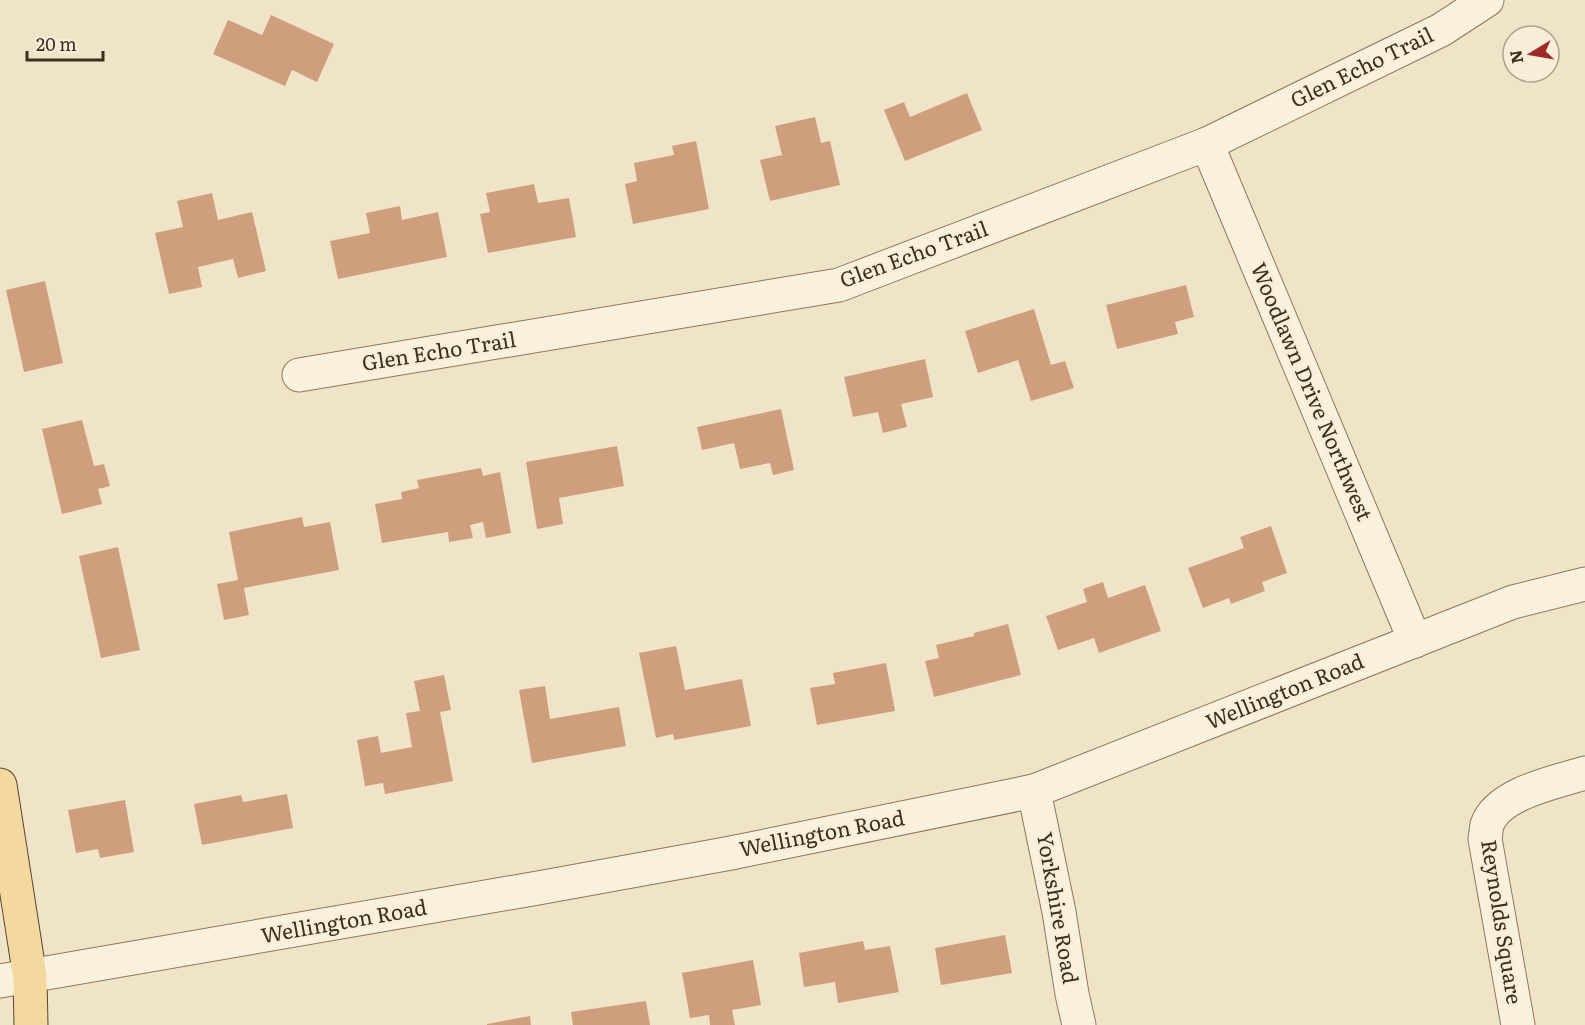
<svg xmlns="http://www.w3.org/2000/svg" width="1585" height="1025" viewBox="0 0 1585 1025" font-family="Literata,serif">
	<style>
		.building { fill: #cf9f7d }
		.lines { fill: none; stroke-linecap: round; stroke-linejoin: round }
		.minor-casing { stroke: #8d765c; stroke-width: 35 }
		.major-casing { stroke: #5b4430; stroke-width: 35 }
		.minor { stroke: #faf1dc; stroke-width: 33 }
		.major { stroke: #f3d9a0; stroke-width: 33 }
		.labels { text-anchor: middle; stroke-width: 5; stroke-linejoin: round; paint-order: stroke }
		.street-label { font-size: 21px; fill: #3d2e20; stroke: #f7eed8 }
	</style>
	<rect width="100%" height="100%" fill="#f0e4c8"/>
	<g class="building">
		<path d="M271 15 334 44 317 82 292 70 285 86 213 54 228 20 262 35Z"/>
		<path d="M967 93 982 130 905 161 884 110 904 102 910 117Z"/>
		<path d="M815 117 821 143 830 141 840 185 770 201 760 160 782 155 775 126Z"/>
		<path d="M696 141 709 209 633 224 625 184 637 181 634 163 674 155 672 146Z"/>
		<path d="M534 184 538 203 569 198 576 237 488 253 480 214 490 212 486 193Z"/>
		<path d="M212 193 218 220 252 212 266 271 238 278 233 259 198 267 202 287 169 294 155 233 183 227 177 201Z"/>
		<path d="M400 206 402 220 438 212 447 257 338 279 330 241 370 233 366 213Z"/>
		<path d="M45 281 63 363 24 372 6 290Z"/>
		<path d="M1186 285 1194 317 1175 322 1178 334 1117 349 1106 305Z"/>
		<path d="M1034 309 1051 365 1065 361 1074 388 1031 401 1018 360 978 373 965 331Z"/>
		<path d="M925 359 933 397 901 404 907 427 883 433 878 412 853 417 844 377Z"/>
		<path d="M781 409 794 470 773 475 770 463 740 469 734 443 702 450 697 427Z"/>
		<path d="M82 420 94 466 104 464 110 486 98 489 102 504 62 514 42 429Z"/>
		<path d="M617 446 624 486 559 498 563 524 537 529 526 462Z"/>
		<path d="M481 468 483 476 500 472 511 533 486 538 483 522 470 525 473 538 449 542 448 532 382 543 375 504 402 499 401 492 419 488 417 480Z"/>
		<path d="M302 517 304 527 330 522 339 570 244 588 249 615 224 620 217 584 238 580 229 532Z"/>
		<path d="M1271 526 1287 573 1262 582 1265 591 1231 604 1229 598 1203 608 1188 568 1244 548 1240 537Z"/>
		<path d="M118 547 140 650 101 658 79 556Z"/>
		<path d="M1103 582 1108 598 1145 585 1161 631 1099 653 1094 638 1058 650 1046 616 1087 602 1083 589Z"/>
		<path d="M1008 624 1021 675 934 697 925 661 939 658 936 645 974 636V633Z"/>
		<path d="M676 646 685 690 742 679 751 726 674 740 673 734 656 738 639 653Z"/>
		<path d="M886 663 895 711 817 725 810 688 835 684 833 673Z"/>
		<path d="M444 675 451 710 440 712 453 781 385 794 383 783 365 786 357 740 378 736 381 753 412 747 406 713 420 711 414 681Z"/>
		<path d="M545 686 550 719 619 707 626 746 532 763 519 690Z"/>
		<path d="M287 794 293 828 202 845 194 804 241 795 243 802Z"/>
		<path d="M125 800 134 852 100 858 98 849 76 853 68 810Z"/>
		<path d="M1005 935 1012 973 941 985 935 948Z"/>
		<path d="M863 941 865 950 890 946 899 992 838 1003 835 982 804 987 799 953Z"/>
		<path d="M753 960 761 1005 732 1010 735 1025H710L709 1015 690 1018 682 973Z"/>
		<path d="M646 1001 650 1025H573L571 1012Z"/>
		<path d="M530 1016 531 1025H487V1024Z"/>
	</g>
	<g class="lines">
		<g class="minor-casing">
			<g id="minor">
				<path d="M1207 144 1415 641"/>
				<path d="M299 375 839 285 1207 144 1441 30 1487 0"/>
				<path d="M1034 791 1059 912 1072 994 1079 1025"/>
				<path d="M0 981 538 888 731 853 1034 791 1513 602 1585 584"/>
				<path d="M1518 1025 1485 839C1486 835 1486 829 1487 825 1498 793 1556 782 1585 773"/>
			</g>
		</g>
		<g class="major-casing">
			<path id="major" d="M0 785 30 977 31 1025"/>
		</g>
		<use href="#minor" class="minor"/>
		<use href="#major" class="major"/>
	</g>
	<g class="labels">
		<g class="street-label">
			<text transform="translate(1362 68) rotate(-26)" y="7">Glen Echo Trail</text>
			<text transform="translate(914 255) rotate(-20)" y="7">Glen Echo Trail</text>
			<text transform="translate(439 352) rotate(-9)" y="7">Glen Echo Trail</text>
			<text transform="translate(1311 392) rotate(67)" y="7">Woodlawn Drive Northwest</text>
			<text transform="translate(1285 692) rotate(-22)" y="7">Wellington Road</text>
			<text transform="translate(822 834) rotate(-11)" y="7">Wellington Road</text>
			<text transform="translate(1057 908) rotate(80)" y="7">Yorkshire Road</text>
			<text transform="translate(344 922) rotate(-10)" y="7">Wellington Road</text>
			<text transform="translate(1501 922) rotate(81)" y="7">Reynolds Square</text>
		</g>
	</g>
	<g transform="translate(1531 54) rotate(259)"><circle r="28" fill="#f7eed8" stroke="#ada18e" stroke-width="1.5"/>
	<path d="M0-4.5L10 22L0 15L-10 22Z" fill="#9e2a2b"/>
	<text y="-9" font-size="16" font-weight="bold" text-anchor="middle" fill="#3d2e20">N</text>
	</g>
	<path d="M27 51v9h76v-9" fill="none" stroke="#3d2e20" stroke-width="3"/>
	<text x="36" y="51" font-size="18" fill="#3d2e20" stroke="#f7eed8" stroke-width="4.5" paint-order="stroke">20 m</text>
</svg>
